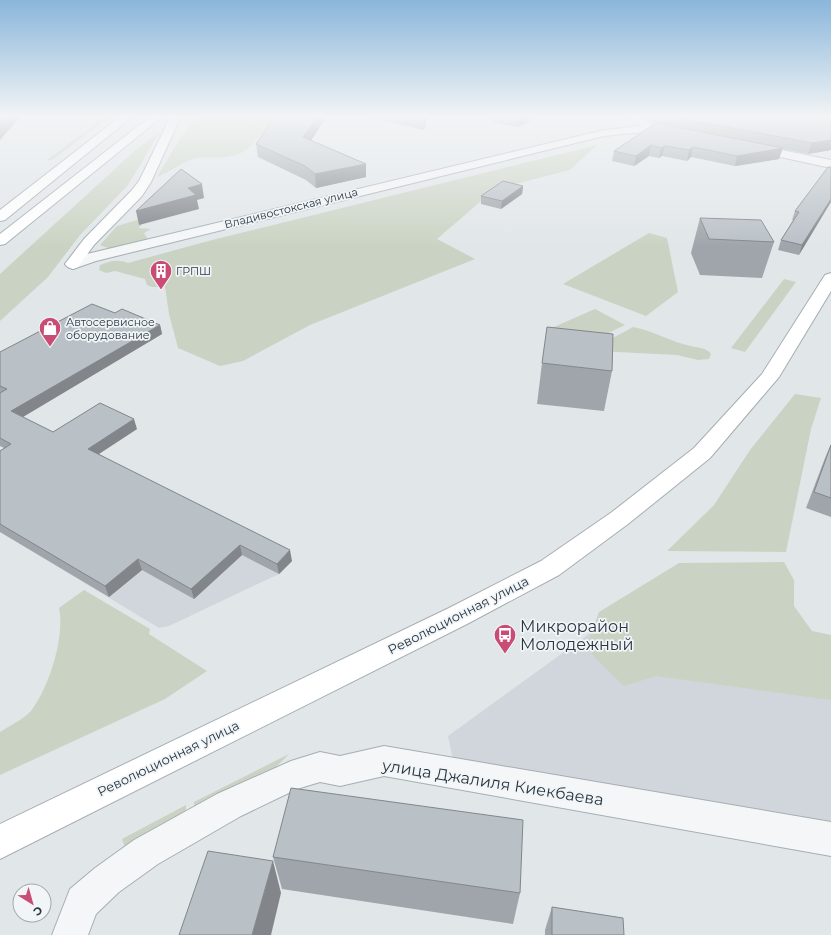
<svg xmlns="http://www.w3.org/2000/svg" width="831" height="935" viewBox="0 0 831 935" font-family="Montserrat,sans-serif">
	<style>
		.built { fill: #d0d6db }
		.green { fill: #cad3c3 }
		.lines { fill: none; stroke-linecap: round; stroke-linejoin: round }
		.minor-casing { stroke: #a6aeb3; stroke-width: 2 }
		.tertiary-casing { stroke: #a6aeb3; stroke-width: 2 }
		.secondary-casing { stroke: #a6aeb3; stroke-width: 2 }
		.primary-casing { stroke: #a1adb5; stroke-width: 2 }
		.minor { fill: #f4f6f8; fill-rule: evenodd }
		.tertiary { fill: #f4f6f8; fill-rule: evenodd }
		.secondary { fill: #fff; fill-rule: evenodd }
		.primary { fill: #fff; fill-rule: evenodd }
		.wall { fill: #9fa5aa }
		.shaded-wall { fill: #82868b }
		.building { fill: #b9c0c6; stroke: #82868b }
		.labels { text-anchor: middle; stroke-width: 3.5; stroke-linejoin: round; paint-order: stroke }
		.far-street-label { font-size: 11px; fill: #2a3641; stroke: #f1f5f7 }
		.far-poi-label { font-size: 11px; fill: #2a3641; stroke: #f1f5f7; text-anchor: start }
		.street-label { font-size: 13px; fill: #2a3641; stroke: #f1f5f7 }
		.near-poi-label { font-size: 16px; fill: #2a3641; stroke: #f1f5f7; text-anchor: start }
		.near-street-label { font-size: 16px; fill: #2a3641; stroke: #f1f5f7 }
	</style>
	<rect width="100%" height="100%" fill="#e1e6e9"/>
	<g class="built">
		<path d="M43 435 292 561 279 574 169 626 159 628 0 532V461Z"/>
		<path d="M597 628 831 653V825L453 760 448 736Z"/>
	</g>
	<g class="green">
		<path d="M106 116H111L52 160H47Z"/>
		<path d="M203 116H279C264 127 253 149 236 155 222 160 207 155 193 159 180 163 170 172 157 177L179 140 192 123Z"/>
		<path d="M160 132 128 185 80 235 48 277 0 321V274L139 147Z"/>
		<path d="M597 145 570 170 495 189 437 239 475 259 310 325 243 361 220 366 178 348 169 314 165 287H152L147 285 145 279 115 271 106 273 99 270 100 265C110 261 118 259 128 263L212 240Z"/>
		<path d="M137 220 145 222 138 228 151 229 144 233 149 241C134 245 115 253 100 245L117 226Z"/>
		<path d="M649 233 667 238 678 292 646 316 563 284Z"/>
		<path d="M784 279 796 282 745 352 731 348Z"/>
		<path d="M595 309 625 325 577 348 547 330Z"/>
		<path d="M633 327C654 331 671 342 691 346 699 348 707 348 711 354L709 359 698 360 677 355 597 351 609 340Z"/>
		<path d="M795 394 821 398 811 429 786 552 667 551 714 505 750 450Z"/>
		<path d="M784 562 794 580V606L812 631 831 635V700L656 676 624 686 595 658 587 645 599 612 679 563Z"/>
		<path d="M84 590 150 629 149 634 207 671 165 699 0 775V732C8 727 25 718 31 711 49 687 65 638 59 608Z"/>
		<path d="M289 754 274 769 195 813 194 802Z"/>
		<path d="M186 805V821L127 853 122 839Z"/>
	</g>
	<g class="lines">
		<g class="minor-casing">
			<g id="minor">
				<path d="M625 116H638L658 128 652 131 648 130Z"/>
				<path d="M384 746 831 822V856L384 776 340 786 320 782 297 789 241 816 158 864 119 892 96 914 88 935H52L70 889 95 868 134 840 217 794 291 761 320 752 340 756Z"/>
			</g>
		</g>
		<g class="tertiary-casing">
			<g id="tertiary">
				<path d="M652 125 681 131 683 133 681 135 677 136 652 131 604 136 96 261 73 269 68 267 65 264 68 261 87 254 604 130Z"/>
				<path d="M752 144 831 160V168L748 150 746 148 748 146Z"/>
			</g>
		</g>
		<g class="secondary-casing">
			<path id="secondary" d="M831 273V291L779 377 710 458 628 524 559 575 467 624 0 859V824L449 608 541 561 612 512 694 448 762 374 825 275Z"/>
		</g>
		<g class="primary-casing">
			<g id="primary">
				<path d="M121 116H133L5 220 0 221V210Z"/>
				<path d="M151 116H163L5 244 0 245V234Z"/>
				<path d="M171 116H181L151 182 142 196 94 245 78 267 73 269 68 267 65 264 84 239 132 190 139 181Z"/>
			</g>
		</g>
		<use href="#minor" class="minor"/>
		<use href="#tertiary" class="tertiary"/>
		<use href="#secondary" class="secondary"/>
		<use href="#primary" class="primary"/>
	</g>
	<g class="wall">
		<path d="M275 116H327L311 140 366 164V177L316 188 306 180 258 157 256 144Z"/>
		<path d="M364 116H426V123L424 130Z"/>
		<path d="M493 116H539L518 127 493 122Z"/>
		<path d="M641 116H831V150L808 154 782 149 779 159 735 166 691 157 687 161 662 156 659 158 649 156 634 166 612 161 614 151 656 123 651 122Z"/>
		<path d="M831 167 799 255 778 250 781 240 793 220H792L795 211Z"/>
		<path d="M523 186 522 194 501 209 481 204V196Z"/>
		<path d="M700 218 774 242 762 278 700 275 691 253Z"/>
		<path d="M160 325 162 334 23 417 53 432 137 429 99 454 292 561 279 574 242 555 194 599 142 570 109 597 0 532V451L4 448 0 446V352Z"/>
		<path d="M542 363 612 371 604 411 537 404Z"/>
		<path d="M831 444V517L806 508 825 458Z"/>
		<path d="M273 857 520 893 513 924 282 889Z"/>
		<path d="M552 907 624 935H545V930Z"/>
	</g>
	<g class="shaded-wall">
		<path d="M7 116H21L0 140V124Z"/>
		<path d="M318 116H327L305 150 303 137Z"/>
		<path d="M425 116H426V123L424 130V118Z"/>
		<path d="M521 116H539L518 127 519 117Z"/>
		<path d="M831 140V150L808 154 812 143Z"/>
		<path d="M651 145 649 156 634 166 636 156Z"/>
		<path d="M665 146 662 156 659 158 661 148Z"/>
		<path d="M693 147 691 157 687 161 689 150Z"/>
		<path d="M783 148 779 159 735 166 737 156Z"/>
		<path d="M366 164V177L316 188 315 174Z"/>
		<path d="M202 184 204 198 197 200 199 209 139 225 136 211 188 188Z"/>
		<path d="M523 186 522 194 501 209 502 201Z"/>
		<path d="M831 199V202L799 255 802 245Z"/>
		<path d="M160 325 162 334 16 421 11 411Z"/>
		<path d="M134 419 137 429 91 459 88 449Z"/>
		<path d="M240 545 242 555 194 599 191 589Z"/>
		<path d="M290 550 292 561 279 574 277 564Z"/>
		<path d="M138 559 142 570 109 597 105 586Z"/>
		<path d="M273 861 281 893 271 935H252Z"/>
	</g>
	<g class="building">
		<path d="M0 116H7L0 124Z"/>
		<path d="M275 116H318L303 137 366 164 315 174 305 166 256 144Z"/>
		<path d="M415 116H425L424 118Z"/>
		<path d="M669 116H831V140L812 143Z"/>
		<path d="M656 123 783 148 737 156 693 147 689 150 665 146 661 148 651 145 636 156 614 151Z"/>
		<path d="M828 167H831V199L802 245 781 240 799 212 795 211Z"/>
		<path d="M181 169 202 184 188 188 196 195 136 211Z"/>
		<path d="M503 181 523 186 502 201 481 196Z"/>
		<path d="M700 218 761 220 774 242 709 239Z"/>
		<path d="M92 304 115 313 122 309 160 325 11 411 53 432 100 403 134 419 88 449 290 550 277 564 240 545 191 589 138 559 105 586 0 524V451L11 444 0 438V393L7 389 0 386V352Z"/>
		<path d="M547 327 613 334 612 371 542 363Z"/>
		<path d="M831 445V498L814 492Z"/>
		<path d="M291 788 523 820 520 893 273 857Z"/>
		<path d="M208 851 273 861 252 935H179Z"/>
		<path d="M552 907 623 918 624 935H552Z"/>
	</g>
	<linearGradient id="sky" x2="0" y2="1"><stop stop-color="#8ab6db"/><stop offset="0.47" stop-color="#f2f4f5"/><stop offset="1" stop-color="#f2f4f5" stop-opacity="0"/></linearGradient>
	<rect width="831" height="247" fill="url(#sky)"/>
	<defs>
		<g id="building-pin" transform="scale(1.15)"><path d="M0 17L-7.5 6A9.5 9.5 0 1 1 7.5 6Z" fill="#c94c75" stroke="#f1f5f7"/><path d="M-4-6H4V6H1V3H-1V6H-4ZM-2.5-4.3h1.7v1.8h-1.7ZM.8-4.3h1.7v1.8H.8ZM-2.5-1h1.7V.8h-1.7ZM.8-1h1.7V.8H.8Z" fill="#fff"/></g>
		<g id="shop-pin" transform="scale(1.15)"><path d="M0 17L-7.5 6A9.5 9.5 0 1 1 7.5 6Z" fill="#c94c75" stroke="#f1f5f7"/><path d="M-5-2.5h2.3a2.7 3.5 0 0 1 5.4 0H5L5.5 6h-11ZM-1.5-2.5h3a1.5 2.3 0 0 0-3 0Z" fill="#fff"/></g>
		<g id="bus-pin" transform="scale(1.15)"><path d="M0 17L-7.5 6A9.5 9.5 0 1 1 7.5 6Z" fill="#c94c75" stroke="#f1f5f7"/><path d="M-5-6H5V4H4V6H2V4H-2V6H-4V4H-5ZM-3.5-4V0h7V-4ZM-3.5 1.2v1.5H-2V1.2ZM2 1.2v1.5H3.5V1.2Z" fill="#fff"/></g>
	</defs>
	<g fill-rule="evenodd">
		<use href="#building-pin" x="161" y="271"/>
		<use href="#shop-pin" x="50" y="328"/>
		<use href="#bus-pin" x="505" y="635"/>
	</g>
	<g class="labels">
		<g class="far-street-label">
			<text transform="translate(291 208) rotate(-14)" y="4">Владивостокская улица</text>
		</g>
		<g class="far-poi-label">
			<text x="176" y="275">ГРПШ</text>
			<text x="66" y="326">Автосервисное<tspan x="66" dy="13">оборудование</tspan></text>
		</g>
		<g class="street-label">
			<text transform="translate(458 615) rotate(-27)" y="5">Революционная улица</text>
			<text transform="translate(168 758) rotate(-26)" y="5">Революционная улица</text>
		</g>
		<g class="near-poi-label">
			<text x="520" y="632">Микрорайон<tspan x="520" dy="18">Молодежный</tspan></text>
		</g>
		<g class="near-street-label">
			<text transform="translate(493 782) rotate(9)" y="6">улица Джалиля Киекбаева</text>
		</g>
	</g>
	<g transform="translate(32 903) rotate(143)"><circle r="19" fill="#f1f5f7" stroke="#a1a9ae"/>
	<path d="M0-3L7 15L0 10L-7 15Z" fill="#c94c75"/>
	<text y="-6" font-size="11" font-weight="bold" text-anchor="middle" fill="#2a3641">С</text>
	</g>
</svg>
